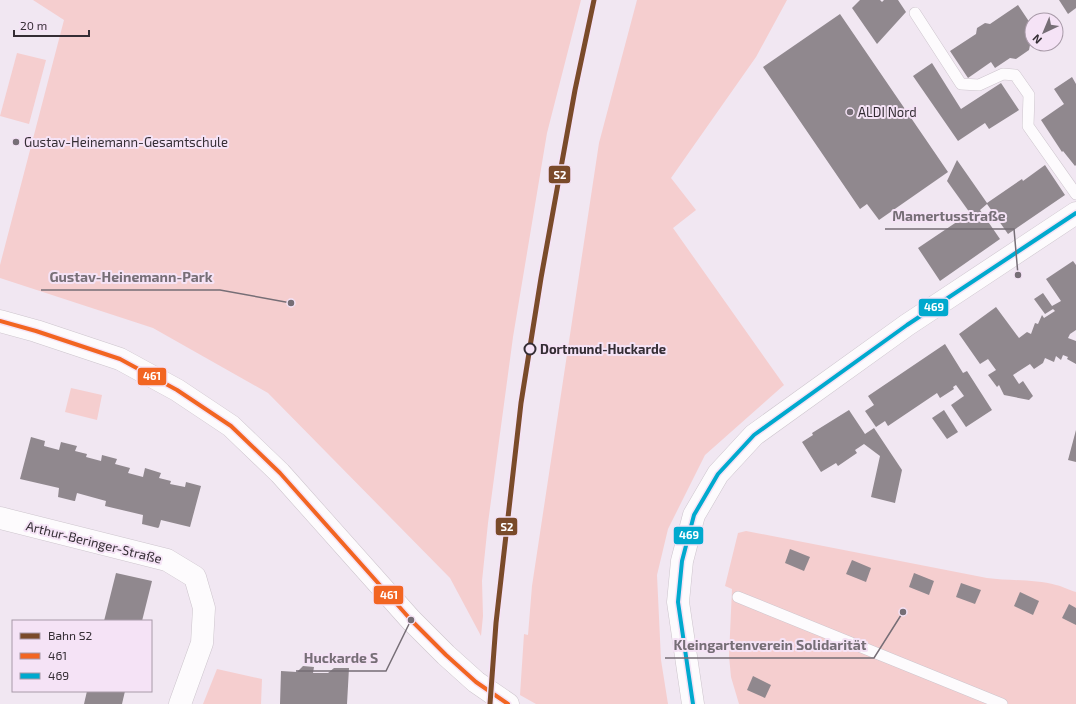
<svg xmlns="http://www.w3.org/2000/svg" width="1076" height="704" viewBox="0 0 1076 704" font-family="'Exo 2',sans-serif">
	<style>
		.green { fill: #f5cecf }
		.building { fill: #90888e }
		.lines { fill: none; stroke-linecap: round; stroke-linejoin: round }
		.lane-casing { stroke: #cdc5cd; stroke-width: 12 }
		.street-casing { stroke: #cdc5cd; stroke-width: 23 }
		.lane { stroke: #fdfbfd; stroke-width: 11 }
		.street { stroke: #fdfbfd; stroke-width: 22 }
		.bus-1-casing { stroke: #f5e3f6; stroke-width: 7 }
		.bus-2-casing { stroke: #f5e3f6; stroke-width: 7 }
		.bus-1 { stroke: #f26522; stroke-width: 4 }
		.bus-2 { stroke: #00a9ce; stroke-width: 4 }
		.rail-1-casing { stroke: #f5e3f6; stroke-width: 8 }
		.rail-1 { stroke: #7a4b2a; stroke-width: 5 }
		.poi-dot { fill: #766e76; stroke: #f5e3f6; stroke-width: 1.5 }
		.stop-dot { fill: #f5e3f6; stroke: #342d34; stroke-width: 2 }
		.labels { text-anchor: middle; stroke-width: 4; stroke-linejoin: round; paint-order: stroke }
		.poi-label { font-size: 13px; fill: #342d34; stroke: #f5e3f6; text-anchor: start }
		.stop-label { font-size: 13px; font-weight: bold; fill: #342d34; stroke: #f5e3f6; text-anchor: start }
		.street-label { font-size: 13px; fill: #342d34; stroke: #f5e3f6 }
		.leader { fill: none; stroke: #766e76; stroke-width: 1.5 }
		.callout-dot { fill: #766e76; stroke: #f5e3f6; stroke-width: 1.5 }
		.callout-label { font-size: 14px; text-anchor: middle; font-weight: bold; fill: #766e76; stroke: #f5e3f6; stroke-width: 4; stroke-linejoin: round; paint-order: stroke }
		.line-badge { stroke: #f5e3f6; stroke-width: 1.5 }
		.badge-label { font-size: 11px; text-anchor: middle; font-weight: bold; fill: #fff }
	</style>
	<rect width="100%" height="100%" fill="#f1e7f2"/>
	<g class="green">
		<path d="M33 0H581L547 133 513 337 488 523 482 581 483 616 481 636 450 578 268 393 153 328 0 278V265L64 20Z"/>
		<path d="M637 0H787L756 57 671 178 696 210 673 228 784 385 705 455 668 529 657 575 661 660 668 704H536L520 695 524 634 528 635 532 586 599 143Z"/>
		<path d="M17 53 46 60 29 124 0 116Z"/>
		<path d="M71 388 102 395 97 420 65 412Z"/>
		<path d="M746 531 987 578C1009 581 1035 579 1056 585 1062 586 1069 590 1076 592V704H739L731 677 729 656 732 589 725 586 738 533Z"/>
		<path d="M217 669 262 679 261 704H203Z"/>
	</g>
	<g class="building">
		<path d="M860 0H880L882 2 884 0H898L906 12 877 44 852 8Z"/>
		<path d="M1059 0H1076V8L1068 14Z"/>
		<path d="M1018 5 1032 26V43L1030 45 1029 50 1016 59 1010 58 995 68 991 62 968 78 950 51 976 34 977 28 985 23 990 24Z"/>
		<path d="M840 14 948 172 879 220 867 204 860 209 763 67Z"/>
		<path d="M932 63 961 109 1001 83 1019 110 989 129 985 123 958 141 913 76Z"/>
		<path d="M1072 77 1076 84V165L1075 166 1063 151 1062 152 1041 120 1064 104 1054 89Z"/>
		<path d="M957 160 987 203 1022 179 1023 181 1045 165 1065 195 1008 234 987 204 980 210 1000 239 940 281 918 248 970 213 947 181Z"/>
		<path d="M1073 261 1076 265V330L1070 334 1068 338 1076 341V364L1067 359 1068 357 1063 355 1061 360 1056 356 1054 362 1045 358 1043 363 1034 369 1030 364 1013 375 1019 384 1023 381 1033 396 1029 400 1004 395 999 385 997 387 988 375 996 370 988 359 980 364 959 334 996 307 1019 338 1027 332 1031 334 1035 323 1038 324 1042 315 1044 318 1055 311 1053 309 1045 314 1034 299 1043 293 1052 306 1061 301 1046 279Z"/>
		<path d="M945 344 963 373 967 371 992 410 966 427 951 405 964 396 956 385 953 387 954 389 940 398 937 393 888 426 885 421 876 427 865 411 874 405 868 396Z"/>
		<path d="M849 410 865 434 874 428 902 470 895 503 871 497 880 456 864 444 855 450 857 453 838 466 836 463 821 472 802 442 813 435 812 433Z"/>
		<path d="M944 410 958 432 947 439 932 418Z"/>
		<path d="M1076 430V462L1068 460Z"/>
		<path d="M31 437 45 441 44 446 59 450 61 442 77 446 75 451 87 454 86 457 101 461 102 455 117 459 115 464 130 468 128 473 143 477 145 468 161 473 159 478 171 481 170 484 185 487 186 482 201 486 190 527 161 520 159 527 158 528 142 524 143 515 105 506 106 501 77 493 75 501H74L58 497 59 488 20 479Z"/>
		<path d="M790 549 810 557 804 571 785 563Z"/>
		<path d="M852 560 871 568 866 582 846 574Z"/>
		<path d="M116 573 152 581 142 621H104Z"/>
		<path d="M914 573 934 581 929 595 909 587Z"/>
		<path d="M961 583 981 590 975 604 956 597Z"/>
		<path d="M1020 592 1039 601 1033 615 1014 606Z"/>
		<path d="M1069 604 1076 608V625L1062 618Z"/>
		<path d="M303 666 314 667 313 673H328L334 668H349L347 704H280L281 671 297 672Z"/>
		<path d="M753 676 771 685 765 698 747 690Z"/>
		<path d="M87 691H125L122 704H84Z"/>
	</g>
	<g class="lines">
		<g class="lane-casing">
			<g id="lane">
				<path d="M915 13 961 84 979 85 1003 74 1015 75 1029 95 1028 126 1076 194"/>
				<path d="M738 597 1002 704"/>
			</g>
		</g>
		<g class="street-casing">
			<g id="street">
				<path d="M0 321 36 331 120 359 177 390 231 426 280 473 411 620 446 655 476 682 508 704"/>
				<path d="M0 518 167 560 195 577 204 608 202 643 180 704"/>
				<path d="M693 704 678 602 682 561 694 515 718 474 754 435 907 325 1076 213"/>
			</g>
		</g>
		<use href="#lane" class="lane"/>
		<use href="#street" class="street"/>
		<g class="bus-1-casing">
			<path id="bus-1" d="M0 321 36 331 120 359 177 390 231 426 280 473 411 620 446 655 476 682 508 704"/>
		</g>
		<g class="bus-2-casing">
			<path id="bus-2" d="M693 704 678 602 682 561 694 515 718 474 754 435 907 325 1076 213"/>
		</g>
		<use href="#bus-1" class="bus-1"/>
		<use href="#bus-2" class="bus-2"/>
		<g class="rail-1-casing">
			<path id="rail-1" d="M490 704 496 623 521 403 541 278 575 90 594 0"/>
		</g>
		<use href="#rail-1" class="rail-1"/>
	</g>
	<g class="poi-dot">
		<circle cx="850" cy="112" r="4"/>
		<circle cx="16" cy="142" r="4"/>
	</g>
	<circle class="stop-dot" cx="530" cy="349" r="5.5"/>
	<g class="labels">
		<g class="poi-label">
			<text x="858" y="117">ALDI Nord</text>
			<text x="24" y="147">Gustav-Heinemann-Gesamtschule</text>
		</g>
		<g class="stop-label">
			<text x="540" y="354">Dortmund-Huckarde</text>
		</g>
		<g class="street-label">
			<text transform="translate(94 542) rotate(14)" y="5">Arthur-Beringer-Straße</text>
		</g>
	</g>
	<path class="leader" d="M1018 275L1014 229H885M291 303L220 290H41M903 612L874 658H665M411 620L386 671H296"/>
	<g class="callout-dot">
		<circle cx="1018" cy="275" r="4"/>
		<circle cx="291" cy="303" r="4"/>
		<circle cx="903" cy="612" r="4"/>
		<circle cx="411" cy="620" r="4"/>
	</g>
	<g class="callout-label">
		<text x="949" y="221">Mamertusstraße</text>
		<text x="131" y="282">Gustav-Heinemann-Park</text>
		<text x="770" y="650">Kleingartenverein Solidarität</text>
		<text x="341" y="663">Huckarde S</text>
	</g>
	<g class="line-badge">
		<rect x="548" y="165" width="23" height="19" rx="4" fill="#7a4b2a"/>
		<rect x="918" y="298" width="31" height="19" rx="4" fill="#00a9ce"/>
		<rect x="137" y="367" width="30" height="19" rx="4" fill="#f26522"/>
		<rect x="495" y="517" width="23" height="19" rx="4" fill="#7a4b2a"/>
		<rect x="673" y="526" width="31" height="19" rx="4" fill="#00a9ce"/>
		<rect x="373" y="585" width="31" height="20" rx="4" fill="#f26522"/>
	</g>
	<g class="badge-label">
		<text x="560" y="179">S2</text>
		<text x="934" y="311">469</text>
		<text x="152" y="380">461</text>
		<text x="507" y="531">S2</text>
		<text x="689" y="539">469</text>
		<text x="389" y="599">461</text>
	</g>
	<rect x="12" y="620" width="140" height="72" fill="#f5e3f6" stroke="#a89aa8"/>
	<rect x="20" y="633" width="20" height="6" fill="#7a4b2a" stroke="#a89aa8"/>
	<text x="48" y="640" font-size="12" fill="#342d34">Bahn S2</text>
	<rect x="20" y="653" width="20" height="6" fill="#f26522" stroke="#a89aa8"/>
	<text x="48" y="660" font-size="12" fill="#342d34">461</text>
	<rect x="20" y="673" width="20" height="6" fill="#00a9ce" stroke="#a89aa8"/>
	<text x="48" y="680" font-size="12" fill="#342d34">469</text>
	<g transform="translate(1044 32) rotate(224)"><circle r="19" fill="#f5e3f6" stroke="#a89aa8"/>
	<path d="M0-3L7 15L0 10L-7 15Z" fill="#766e76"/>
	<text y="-6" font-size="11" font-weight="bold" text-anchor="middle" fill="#342d34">N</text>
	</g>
	<path d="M14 30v6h75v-6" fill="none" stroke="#342d34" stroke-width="2"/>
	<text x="20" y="30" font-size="12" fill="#342d34" stroke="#f5e3f6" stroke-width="3" paint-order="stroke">20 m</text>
</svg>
